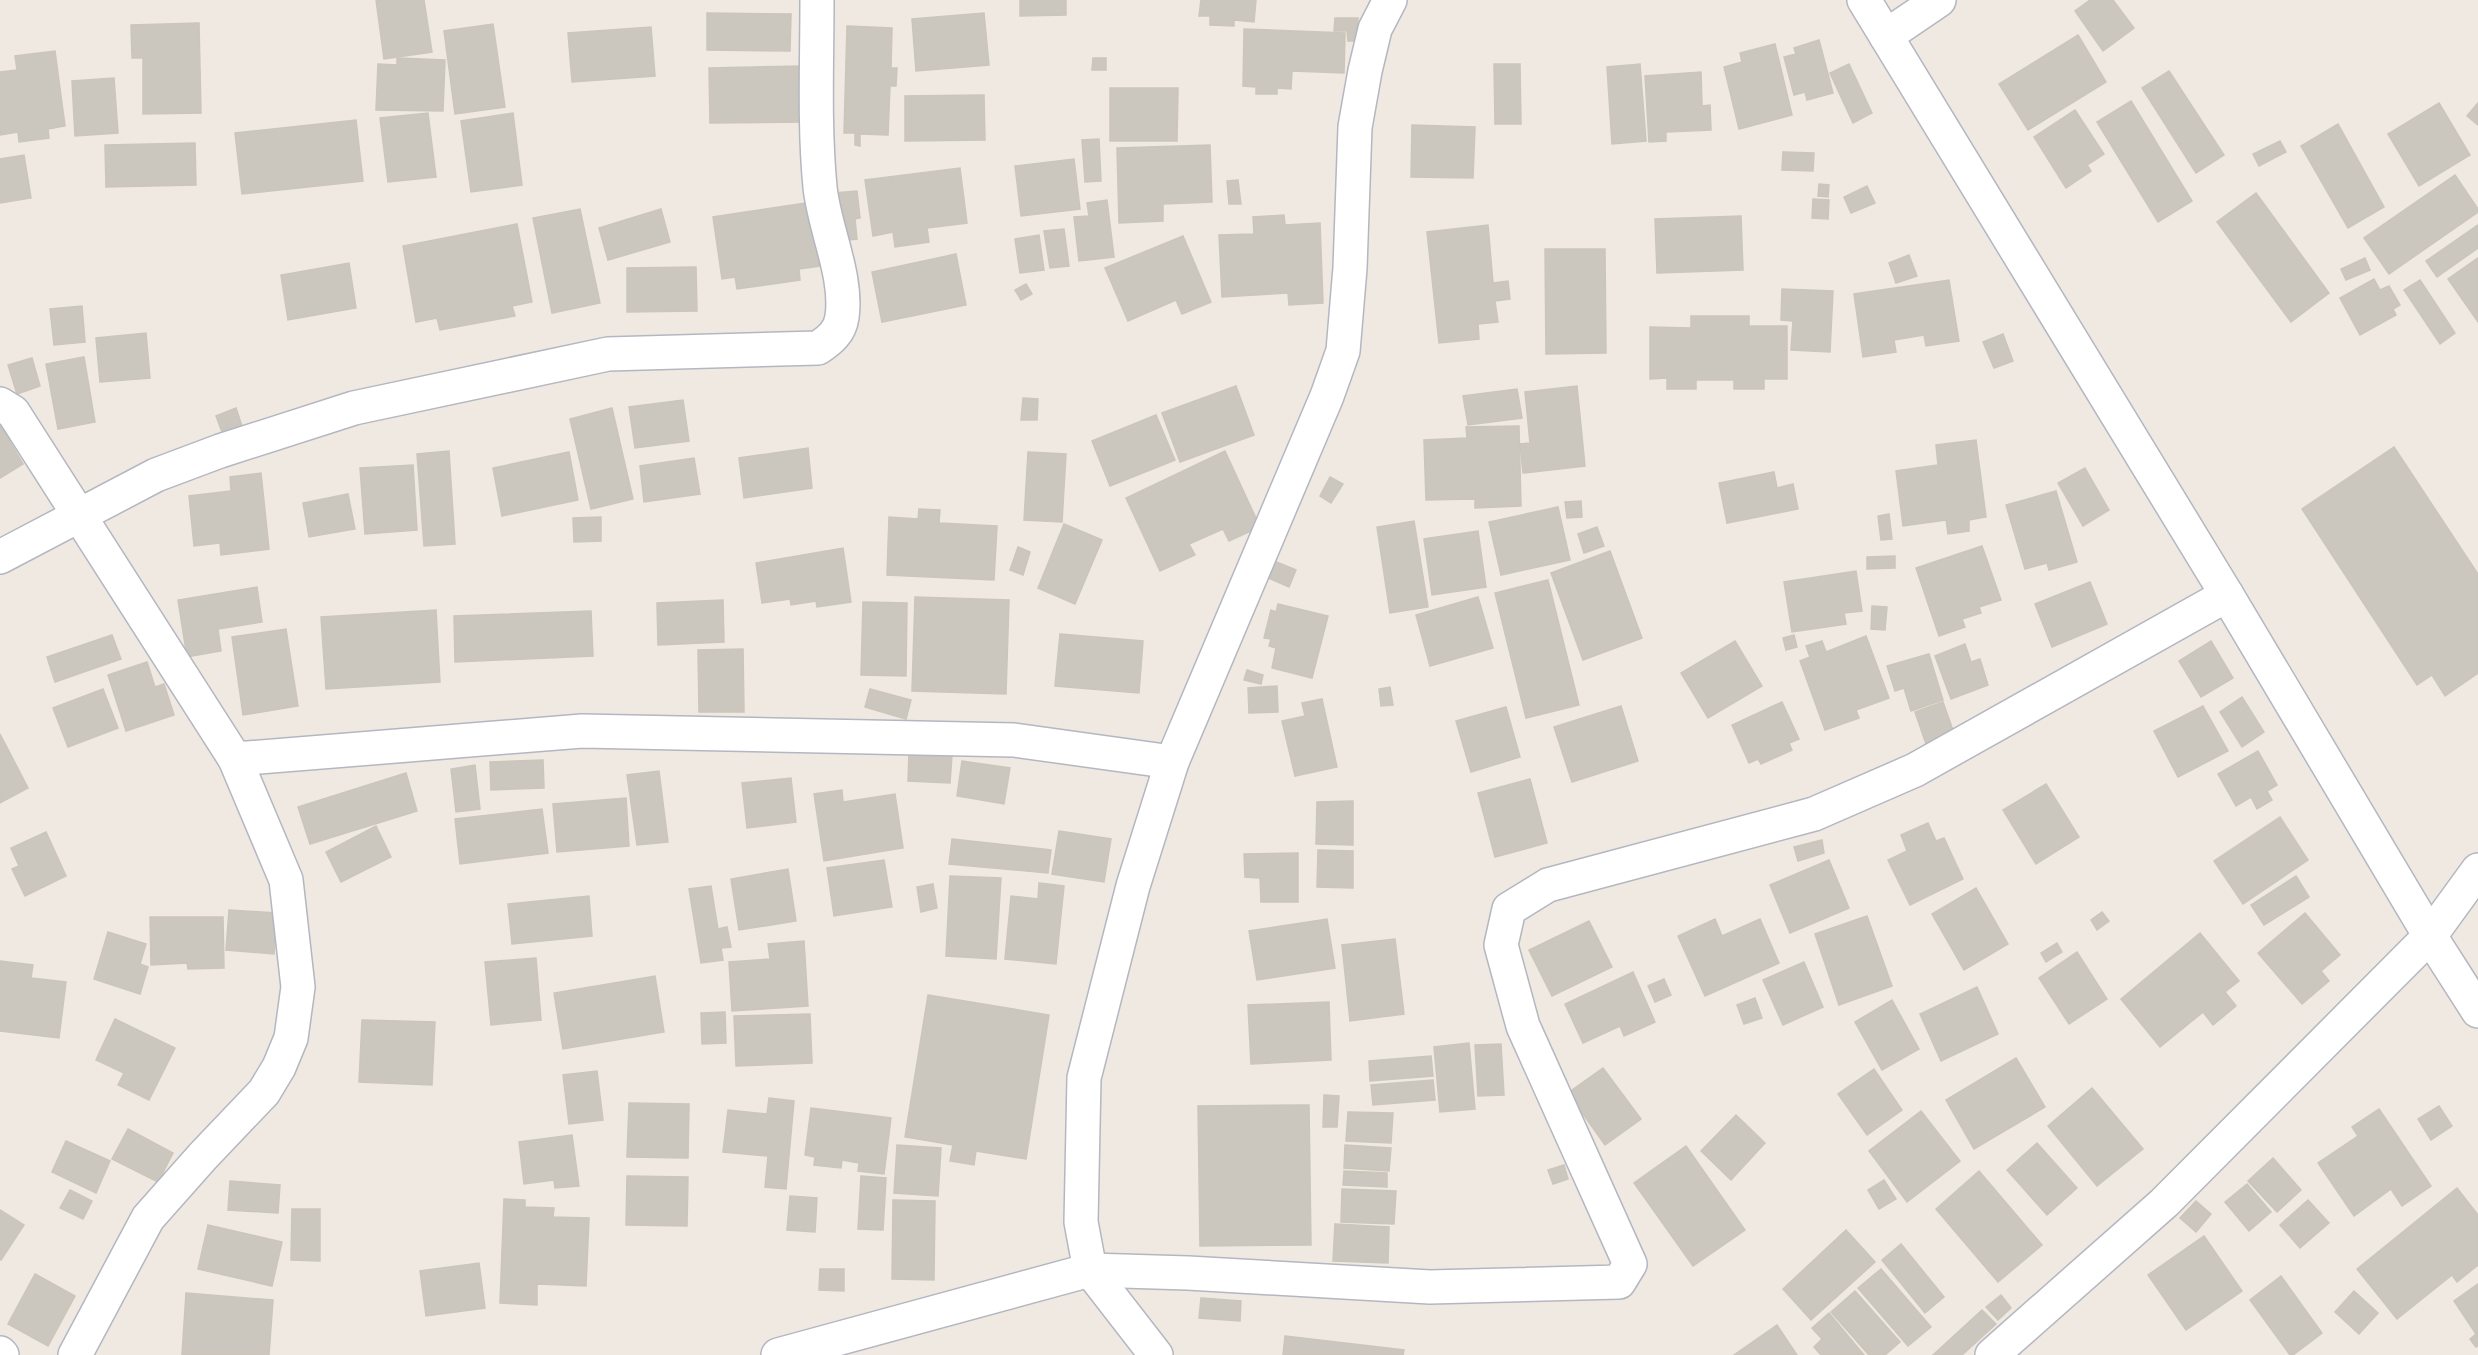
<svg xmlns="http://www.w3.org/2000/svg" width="2478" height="1355" viewBox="0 0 2478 1355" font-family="Cabin,sans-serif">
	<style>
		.building { fill: #cbc7bf; stroke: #cbc5ba; stroke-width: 1.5 }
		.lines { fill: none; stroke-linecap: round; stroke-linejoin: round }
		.minor-casing { stroke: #b4b7c1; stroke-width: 36 }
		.minor { stroke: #fff; stroke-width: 33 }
	</style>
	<rect width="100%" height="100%" fill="#efe9e1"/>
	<g class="building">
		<path d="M376 0H424L432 52 384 59Z"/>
		<path d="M1020 0H1066V15L1020 16Z"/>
		<path d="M1201 0H1256L1254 22 1234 20V26L1210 25V16H1199Z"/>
		<path d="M2090 0H2113L2134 28 2103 51 2075 11Z"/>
		<path d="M707 13 791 14 790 51 707 50Z"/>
		<path d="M984 13 989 65 916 71 912 19Z"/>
		<path d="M1335 18H1358L1357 41H1348L1347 31H1334Z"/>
		<path d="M199 23 201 113 143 114V58H132L131 25Z"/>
		<path d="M493 24 505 107 455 114 444 31Z"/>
		<path d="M847 26 892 28 891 68H897L896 86H890L888 135 860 134V146L855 145V133H844Z"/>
		<path d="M651 27 655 76 572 82 568 33Z"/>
		<path d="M1244 29 1345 33 1344 73 1292 71 1291 89 1277 88V94H1256V87L1243 86Z"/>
		<path d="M2078 35 2106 82 2028 130 1999 84Z"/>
		<path d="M1819 40 1833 93 1807 100 1805 92 1794 95 1784 57 1796 54 1794 48Z"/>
		<path d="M1775 44 1792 115 1739 129 1724 67 1742 62 1740 53Z"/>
		<path d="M55 51 65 126 48 129 49 138 19 142 18 132 0 135V72L17 70 15 56Z"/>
		<path d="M397 58 445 60 443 111 376 110 378 64 397 65Z"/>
		<path d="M1093 58H1106V70H1092Z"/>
		<path d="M1494 64H1520L1521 124H1495Z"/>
		<path d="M1640 64 1646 141 1612 144 1607 67Z"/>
		<path d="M1849 64 1872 113 1853 123 1830 73Z"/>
		<path d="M802 66 803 122 710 123 709 68Z"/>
		<path d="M2169 71 2224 155 2196 173 2142 88Z"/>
		<path d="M1701 72 1702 106 1710 105 1711 130 1666 132V141L1649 142 1645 76Z"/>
		<path d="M114 78 118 133 75 136 72 81Z"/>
		<path d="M1110 88H1178L1177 141H1110Z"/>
		<path d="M984 95 985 140 905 141V96Z"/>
		<path d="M2131 101 2192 201 2158 222 2097 122Z"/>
		<path d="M2439 103 2470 155 2419 186 2388 134Z"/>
		<path d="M2478 103V125L2467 116Z"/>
		<path d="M2075 110 2104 154 2087 165 2091 171 2066 188 2034 137Z"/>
		<path d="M428 113 436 177 388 182 380 118Z"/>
		<path d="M513 113 522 185 471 192 461 121Z"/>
		<path d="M356 120 363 181 242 194 235 133Z"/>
		<path d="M2338 124 2384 207 2348 228 2301 146Z"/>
		<path d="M1412 125 1475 127 1473 178 1411 177Z"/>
		<path d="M1099 139 1101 181 1085 182 1082 140Z"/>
		<path d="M2280 141 2286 152 2259 166 2253 154Z"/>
		<path d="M195 143 196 185 106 187 105 145Z"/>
		<path d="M1210 145 1212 202 1163 204V221L1119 223 1117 148Z"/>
		<path d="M1783 152 1814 153 1813 171 1782 170Z"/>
		<path d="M24 155 31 198 0 203V159Z"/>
		<path d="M1074 159 1080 209 1021 216 1015 166Z"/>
		<path d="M960 168 967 223 927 228 929 242 895 247 893 232 873 236 865 180Z"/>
		<path d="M2455 175 2478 209V212L2389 274 2364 238Z"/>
		<path d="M1238 180 1241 204H1229L1227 181Z"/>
		<path d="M1819 184 1829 185 1828 197 1818 196Z"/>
		<path d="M1867 186 1875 203 1851 213 1844 197Z"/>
		<path d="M857 191 860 218 855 219 857 239 839 241 834 193Z"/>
		<path d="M2256 193 2329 293 2291 322 2217 222Z"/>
		<path d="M1813 199 1829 200 1828 219 1812 218Z"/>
		<path d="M1107 200 1114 257 1079 261 1074 217 1089 216 1087 203Z"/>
		<path d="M812 202 820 266 799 269 800 280 737 289 735 277 722 279 713 217Z"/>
		<path d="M580 209 600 303 552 313 533 218Z"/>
		<path d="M661 209 670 242 608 260 599 228Z"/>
		<path d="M1284 215 1285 225 1320 223 1323 303 1289 305 1288 293 1222 297 1219 235 1254 234 1253 217Z"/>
		<path d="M1741 216 1743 270 1657 273 1655 219Z"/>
		<path d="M517 224 532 302 512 306 515 316 440 330 437 318 416 322 403 246Z"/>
		<path d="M1488 225 1493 283 1508 281 1510 299 1495 301 1498 322 1478 324 1479 339 1439 343 1427 232Z"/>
		<path d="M2478 225V248L2437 277 2426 261Z"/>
		<path d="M1064 229 1069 266 1050 268 1044 231Z"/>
		<path d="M1039 235 1044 270 1020 273 1015 239Z"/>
		<path d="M1183 236 1211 302 1182 314 1176 300 1128 321 1105 268Z"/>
		<path d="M1545 249H1605L1606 353 1546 354Z"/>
		<path d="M956 254 966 305 882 322 872 272Z"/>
		<path d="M1909 255 1917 276 1896 283 1889 263Z"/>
		<path d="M2365 258 2370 270 2346 280 2341 269Z"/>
		<path d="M2478 258V322L2448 279Z"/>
		<path d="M349 263 356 308 288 320 281 275Z"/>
		<path d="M696 267 697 311 627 312V268Z"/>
		<path d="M2374 279 2380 290 2389 286 2400 305 2393 309 2396 315 2360 335 2340 298Z"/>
		<path d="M1949 280 1959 341 1926 346 1924 335 1894 340 1896 352 1863 357 1854 294Z"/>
		<path d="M2420 280 2455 333 2440 344 2404 290Z"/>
		<path d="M1026 284 1032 294 1021 300 1015 290Z"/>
		<path d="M1782 289 1833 291 1830 352 1791 350 1793 321 1781 320Z"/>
		<path d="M82 306 85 342 54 345 50 309Z"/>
		<path d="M1691 316H1749V326H1787V379H1764V389H1734V380H1696V389H1667V378L1650 379V327L1691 328Z"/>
		<path d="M146 333 150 378 100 382 96 338Z"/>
		<path d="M2003 334 2013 361 1994 368 1983 342Z"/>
		<path d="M84 357 95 422 58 429 46 364Z"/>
		<path d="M32 358 40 386 17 394 8 365Z"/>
		<path d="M1236 386 1254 435 1180 462 1162 413Z"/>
		<path d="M1577 386 1585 466 1523 473 1520 444 1530 443 1525 392Z"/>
		<path d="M1517 389 1522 418 1468 425 1463 396Z"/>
		<path d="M1023 398 1038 399 1037 420H1021Z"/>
		<path d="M683 400 689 441 635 448 629 407Z"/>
		<path d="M236 408 244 432 225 440 216 416Z"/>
		<path d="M612 408 633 499 591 509 570 419Z"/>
		<path d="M1156 415 1175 460 1110 486 1092 441Z"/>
		<path d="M0 425 23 464 0 478Z"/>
		<path d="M1519 426 1521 506 1475 508V499L1426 500 1424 440 1467 438 1466 427Z"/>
		<path d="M1976 440 1986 517 1969 520V531L1948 534 1946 520 1903 526 1896 471 1938 465 1936 445Z"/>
		<path d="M2394 447 2478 574V673L2445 696 2432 675 2417 685 2302 509Z"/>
		<path d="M808 448 812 488 744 498 739 458Z"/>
		<path d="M449 451 455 544 424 546 417 454Z"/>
		<path d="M1225 451 1260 527 1229 541 1223 529 1189 544 1195 555 1160 571 1126 498Z"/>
		<path d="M569 452 578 500 502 516 493 468Z"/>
		<path d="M1028 452 1066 454 1062 522 1024 520Z"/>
		<path d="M694 458 700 494 644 502 640 466Z"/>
		<path d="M413 465 417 530 365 534 360 468Z"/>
		<path d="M2085 468 2109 510 2083 526 2058 483Z"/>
		<path d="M1774 472 1777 488 1793 484 1798 509 1727 523 1719 483Z"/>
		<path d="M261 473 269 549 221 555 220 543 194 546 189 496 231 491 230 477Z"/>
		<path d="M1330 477 1343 484 1331 503 1320 496Z"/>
		<path d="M2056 491 2077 562 2049 570 2047 563 2025 569 2006 505Z"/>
		<path d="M348 494 355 529 309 537 303 503Z"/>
		<path d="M1581 501 1582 517 1567 518 1565 502Z"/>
		<path d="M1558 507 1570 560 1501 575 1489 522Z"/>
		<path d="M919 509 940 510 939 523 997 526 994 580 887 575 889 517 918 519Z"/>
		<path d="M1889 514 1892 539 1881 540 1878 516Z"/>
		<path d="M601 517V541L574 542 573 518Z"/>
		<path d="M1414 521 1428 607 1390 613 1377 527Z"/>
		<path d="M1064 524 1102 540 1075 604 1038 588Z"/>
		<path d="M1597 527 1604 546 1584 553 1578 534Z"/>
		<path d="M1478 531 1486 587 1432 595 1424 539Z"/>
		<path d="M1982 546 2001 600 1979 607 1981 613 1962 619 1965 627 1939 636 1916 568Z"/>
		<path d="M1018 547 1030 552 1023 575 1010 570Z"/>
		<path d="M843 548 851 602 817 607 816 601 791 605 790 599 762 603 756 563Z"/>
		<path d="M1610 551 1642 638 1583 660 1551 573Z"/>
		<path d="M1895 556V568L1867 569V557Z"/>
		<path d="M1274 561 1296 570 1289 587 1266 577Z"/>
		<path d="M1856 571 1862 611 1844 613 1846 624 1792 632 1784 582Z"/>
		<path d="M1548 580 1579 705 1526 718 1495 593Z"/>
		<path d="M2090 582 2107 624 2052 647 2035 604Z"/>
		<path d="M257 587 262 622 218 629 221 651 187 657 178 600Z"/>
		<path d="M915 597 1009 600 1006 694 912 691Z"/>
		<path d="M1478 597 1493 648 1430 666 1416 615Z"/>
		<path d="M723 600 724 642 658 645 657 603Z"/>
		<path d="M863 602 907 603 906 676 861 675Z"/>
		<path d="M1278 604 1328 616 1312 678 1272 668 1276 648 1269 646 1271 639 1264 638 1271 610 1276 612Z"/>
		<path d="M1872 606 1887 607 1885 630 1871 629Z"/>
		<path d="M436 610 440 682 326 689 321 617Z"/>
		<path d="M591 611 593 656 455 662 454 616Z"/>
		<path d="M286 629 298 706 243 715 232 637Z"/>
		<path d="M1060 634 1143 641 1139 693 1055 686Z"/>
		<path d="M112 635 121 659 55 682 47 657Z"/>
		<path d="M1794 635 1797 647 1786 650 1783 638Z"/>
		<path d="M1866 636 1889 698 1856 710 1859 718 1825 730 1800 661 1810 657 1806 646 1822 641 1826 652Z"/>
		<path d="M1735 641 1762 686 1708 718 1681 673Z"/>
		<path d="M2211 641 2233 678 2201 697 2179 661Z"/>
		<path d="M1965 644 1971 662 1980 659 1988 685 1951 699 1935 656Z"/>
		<path d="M743 649 744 712H699L698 650Z"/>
		<path d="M1929 654 1943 700 1911 711 1904 688 1895 691 1887 666Z"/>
		<path d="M147 662 155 687 164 684 174 715 126 731 108 675Z"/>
		<path d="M1247 670 1263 675 1261 684 1244 680Z"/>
		<path d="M1277 686 1278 712 1249 713 1248 688Z"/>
		<path d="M1390 687 1393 705 1381 706 1379 689Z"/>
		<path d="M103 689 118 728 68 747 53 708Z"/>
		<path d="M870 689 911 700 906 719 865 707Z"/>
		<path d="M2242 697 2264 732 2242 747 2220 712Z"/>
		<path d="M1322 699 1337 767 1295 776 1282 721 1305 716 1302 703Z"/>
		<path d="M1782 702 1799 739 1789 743 1792 750 1761 764 1758 759 1749 763 1732 725Z"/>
		<path d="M1943 702 1954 733 1926 744 1915 712Z"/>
		<path d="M1621 706 1638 761 1572 782 1554 727Z"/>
		<path d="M2203 706 2228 751 2178 777 2154 731Z"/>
		<path d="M1506 707 1520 757 1471 772 1456 721Z"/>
		<path d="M0 734 28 788 0 803Z"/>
		<path d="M2258 751 2277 785 2267 791 2272 800 2257 809 2251 797 2236 806 2218 774Z"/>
		<path d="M909 753 952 755 950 783 908 781Z"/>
		<path d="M543 760 544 788 491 790 490 762Z"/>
		<path d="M962 761 1010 768 1004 804 957 796Z"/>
		<path d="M475 765 480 809 456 812 451 769Z"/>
		<path d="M659 771 668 842 637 845 627 775Z"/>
		<path d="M406 773 417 811 310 844 298 807Z"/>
		<path d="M791 778 796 822 747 828 742 783Z"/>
		<path d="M1530 779 1547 843 1495 857 1478 793Z"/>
		<path d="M2046 784 2079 837 2036 864 2003 810Z"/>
		<path d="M842 790 843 802 895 794 903 848 824 861 814 794Z"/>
		<path d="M626 798 629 846 557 852 553 804Z"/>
		<path d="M1353 801V845L1316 844 1317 802Z"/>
		<path d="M542 809 548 853 460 864 455 819Z"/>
		<path d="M2280 817 2308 860 2243 904 2214 861Z"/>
		<path d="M1928 823 1936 841 1944 838 1963 879 1910 905 1888 860 1907 851 1901 835Z"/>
		<path d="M376 826 391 857 341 882 326 852Z"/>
		<path d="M1059 831 1111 839 1104 882 1052 874Z"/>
		<path d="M46 832 66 876 25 896 12 869 19 866 11 848Z"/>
		<path d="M952 839 1051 850 1048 873 949 864Z"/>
		<path d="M1822 840 1824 853 1798 861 1794 847Z"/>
		<path d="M1318 850 1353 851V888L1317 887Z"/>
		<path d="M1298 853V902H1261L1260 878 1245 877 1244 854Z"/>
		<path d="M884 860 892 907 834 916 827 868Z"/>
		<path d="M1829 860 1849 908 1790 933 1770 885Z"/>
		<path d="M788 869 796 921 739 930 731 879Z"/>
		<path d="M950 876 1001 878 996 959 946 956Z"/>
		<path d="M2296 876 2309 897 2264 925 2251 905Z"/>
		<path d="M1039 883 1064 886 1056 964 1005 959 1011 896 1038 899Z"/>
		<path d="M933 884 937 908 921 912 917 887Z"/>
		<path d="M711 886 718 929 727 927 731 947 721 948 723 960 701 963 689 889Z"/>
		<path d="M1976 888 2008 944 1964 970 1932 914Z"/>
		<path d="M589 896 592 936 512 944 508 904Z"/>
		<path d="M229 910 277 913 274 954 226 950Z"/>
		<path d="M2102 912 2109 921 2097 930 2091 920Z"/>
		<path d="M2305 913 2340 955 2321 971 2329 981 2302 1004 2258 953Z"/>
		<path d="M1867 916 1892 986 1839 1005 1815 934Z"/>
		<path d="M150 917H223L224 968 188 969 187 963 151 965Z"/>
		<path d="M1327 919 1335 968 1257 980 1249 931Z"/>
		<path d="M1715 919 1722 936 1760 919 1779 963 1705 996 1678 936Z"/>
		<path d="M1589 921 1612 967 1552 996 1529 950Z"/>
		<path d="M108 932 146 944 140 964 148 967 140 994 94 979Z"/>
		<path d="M2200 933 2239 981 2225 992 2236 1006 2213 1025 2203 1012 2160 1047 2121 999Z"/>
		<path d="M1395 939 1404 1014 1350 1021 1342 945Z"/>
		<path d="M804 941 808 1006 732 1011 729 962 770 959 768 944Z"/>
		<path d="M2057 943 2062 952 2046 962 2041 953Z"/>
		<path d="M2077 952 2107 999 2069 1024 2039 978Z"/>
		<path d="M536 958 541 1020 491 1025 485 962Z"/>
		<path d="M0 961 33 965 31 978 66 982 59 1038 0 1031Z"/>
		<path d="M1804 962 1823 1007 1783 1025 1763 980Z"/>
		<path d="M1633 972 1655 1022 1624 1036 1620 1026 1583 1043 1565 1004Z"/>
		<path d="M655 976 664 1032 563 1049 554 993Z"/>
		<path d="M1664 979 1671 995 1655 1002 1648 986Z"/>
		<path d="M1977 987 1998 1034 1941 1061 1920 1014Z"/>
		<path d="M928 995 1049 1015 1026 1159 976 1151 974 1165 950 1161 953 1145 905 1137Z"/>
		<path d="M1755 998 1762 1018 1744 1024 1737 1005Z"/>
		<path d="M1892 1000 1919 1049 1882 1070 1855 1022Z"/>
		<path d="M1329 1002 1331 1060 1251 1064 1248 1005Z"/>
		<path d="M725 1012 726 1043 702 1044 701 1013Z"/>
		<path d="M810 1014 812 1063 736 1066 734 1016Z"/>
		<path d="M115 1019 175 1048 149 1100 118 1085 124 1073 96 1060Z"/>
		<path d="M362 1020 435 1022 432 1085 359 1082Z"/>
		<path d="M1469 1043 1475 1109 1440 1112 1434 1047Z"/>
		<path d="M1501 1044 1504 1095 1478 1096 1475 1045Z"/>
		<path d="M1431 1056 1433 1076 1370 1081 1369 1061Z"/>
		<path d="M2016 1058 2045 1107 1974 1149 1946 1100Z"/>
		<path d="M1603 1068 1641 1119 1605 1145 1568 1093Z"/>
		<path d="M1874 1069 1902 1110 1867 1135 1838 1094Z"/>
		<path d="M597 1071 603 1120 569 1124 563 1075Z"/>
		<path d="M1433 1080 1435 1100 1373 1105 1371 1085Z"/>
		<path d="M2092 1088 2143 1149 2097 1186 2048 1126Z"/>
		<path d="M1324 1095 1339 1096 1337 1127H1323Z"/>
		<path d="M769 1098 794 1101 786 1189 765 1187 768 1156 723 1152 728 1110 767 1114Z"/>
		<path d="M629 1103 689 1104 688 1158 627 1157Z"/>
		<path d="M1309 1105 1311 1245 1200 1246 1198 1106Z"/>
		<path d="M2439 1106 2452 1126 2431 1140 2418 1119Z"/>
		<path d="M811 1108 891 1118 884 1174 858 1171 859 1163 842 1160 841 1168 814 1165 815 1157 805 1155Z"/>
		<path d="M2379 1109 2431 1186 2402 1206 2391 1189 2354 1216 2318 1163 2358 1136 2352 1127Z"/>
		<path d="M1921 1111 1960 1161 1907 1202 1869 1151Z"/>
		<path d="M1348 1112 1393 1113 1391 1143 1346 1141Z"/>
		<path d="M1736 1115 1765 1143 1731 1180 1701 1151Z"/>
		<path d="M128 1129 173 1153 158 1182 112 1159Z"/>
		<path d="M572 1135 579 1186 555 1188 554 1180 524 1184 519 1142Z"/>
		<path d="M66 1141 110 1161 96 1193 52 1172Z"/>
		<path d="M2037 1143 2077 1188 2047 1215 2007 1170Z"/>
		<path d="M897 1145 941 1148 938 1196 894 1193Z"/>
		<path d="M1345 1145 1391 1148 1389 1171 1344 1168Z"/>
		<path d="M1686 1146 1745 1230 1693 1266 1634 1183Z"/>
		<path d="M2273 1158 2301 1190 2277 1212 2248 1181Z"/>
		<path d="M1564 1165 1568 1179 1553 1184 1548 1170Z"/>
		<path d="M1344 1171 1387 1173V1187L1343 1185Z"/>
		<path d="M1979 1171 2042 1245 1998 1282 1936 1209Z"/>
		<path d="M627 1176 688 1177 687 1226 626 1225Z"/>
		<path d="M861 1176 886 1178 883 1230 858 1229Z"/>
		<path d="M1884 1180 1896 1199 1879 1209 1868 1190Z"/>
		<path d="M230 1181 280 1185 278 1213 228 1210Z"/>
		<path d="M2247 1184 2271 1212 2249 1231 2225 1202Z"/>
		<path d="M2457 1188 2478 1215V1265L2457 1282 2452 1275 2397 1319 2357 1269Z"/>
		<path d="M1342 1189 1396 1191 1394 1224 1341 1222Z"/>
		<path d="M70 1190 92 1201 83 1219 60 1208Z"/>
		<path d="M790 1196 817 1198 815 1232 787 1230Z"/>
		<path d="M504 1199 525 1200V1207L554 1208 553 1217 589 1218 586 1286 537 1284V1305L500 1303Z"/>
		<path d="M893 1200 935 1201 934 1280 892 1279Z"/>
		<path d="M2308 1200 2329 1223 2300 1248 2280 1225Z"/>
		<path d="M2196 1201 2211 1214 2196 1232 2180 1218Z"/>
		<path d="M292 1209H320V1261L291 1260Z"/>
		<path d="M0 1210 24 1225 1 1260 0 1259Z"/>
		<path d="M1335 1224 1389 1227 1388 1263 1333 1261Z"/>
		<path d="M208 1225 282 1242 272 1286 198 1269Z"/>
		<path d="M1846 1230 1875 1262 1811 1320 1783 1289Z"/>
		<path d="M2204 1236 2242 1291 2186 1330 2148 1275Z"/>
		<path d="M1901 1244 1944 1297 1925 1313 1882 1260Z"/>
		<path d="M479 1263 485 1308 426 1316 420 1271Z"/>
		<path d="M820 1269H844V1291L819 1290Z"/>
		<path d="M1881 1269 1931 1327 1908 1346 1858 1288Z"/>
		<path d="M35 1274 75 1296 48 1346 8 1324Z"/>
		<path d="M2281 1276 2322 1333 2293 1355H2290L2250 1300Z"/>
		<path d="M2478 1284V1346L2476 1347 2470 1339 2476 1334 2454 1301Z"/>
		<path d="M1855 1291 1900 1342 1885 1355H1869L1831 1312Z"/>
		<path d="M2354 1291 2378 1313 2359 1334 2335 1312Z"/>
		<path d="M186 1293 273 1300 269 1355H182Z"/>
		<path d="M2001 1295 2011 1308 1998 1320 1986 1307Z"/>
		<path d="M1201 1298 1241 1301 1240 1321 1199 1318Z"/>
		<path d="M1982 1310 1996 1324 1962 1355H1933Z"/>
		<path d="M1829 1313 1864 1355H1821L1814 1347 1822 1339 1812 1328Z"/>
		<path d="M1777 1325 1797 1355H1734Z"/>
		<path d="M1285 1336 1404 1350 1403 1355H1283Z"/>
	</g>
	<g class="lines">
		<g class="minor-casing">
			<g id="minor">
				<path d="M1864 0 2227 595 2430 936 2478 1011"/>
				<path d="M1886 36 1939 0"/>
				<path d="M0 404 13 412 235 759 286 880 298 987 291 1038 279 1067 264 1092 203 1156 148 1218 75 1355"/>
				<path d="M0 557 156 475 220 451 354 408 608 354 818 348C830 340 840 332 842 317 848 276 824 228 820 187 814 125 817 62 817 0"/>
				<path d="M235 759 582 731 1014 740 1172 762"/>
				<path d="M0 1353 2 1355"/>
				<path d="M778 1355 1090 1270 1188 1273 1430 1287 1619 1282 1630 1264 1523 1026 1501 945 1509 909 1548 885 1814 814 1915 770 2227 595"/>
				<path d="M1156 1355 1090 1270 1081 1222 1084 1078 1133 886 1172 762 1327 396 1343 351 1350 268 1355 127 1365 71 1375 29 1390 0"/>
				<path d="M1992 1355 2164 1203 2430 936 2478 870"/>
			</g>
		</g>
		<use href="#minor" class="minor"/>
	</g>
</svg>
